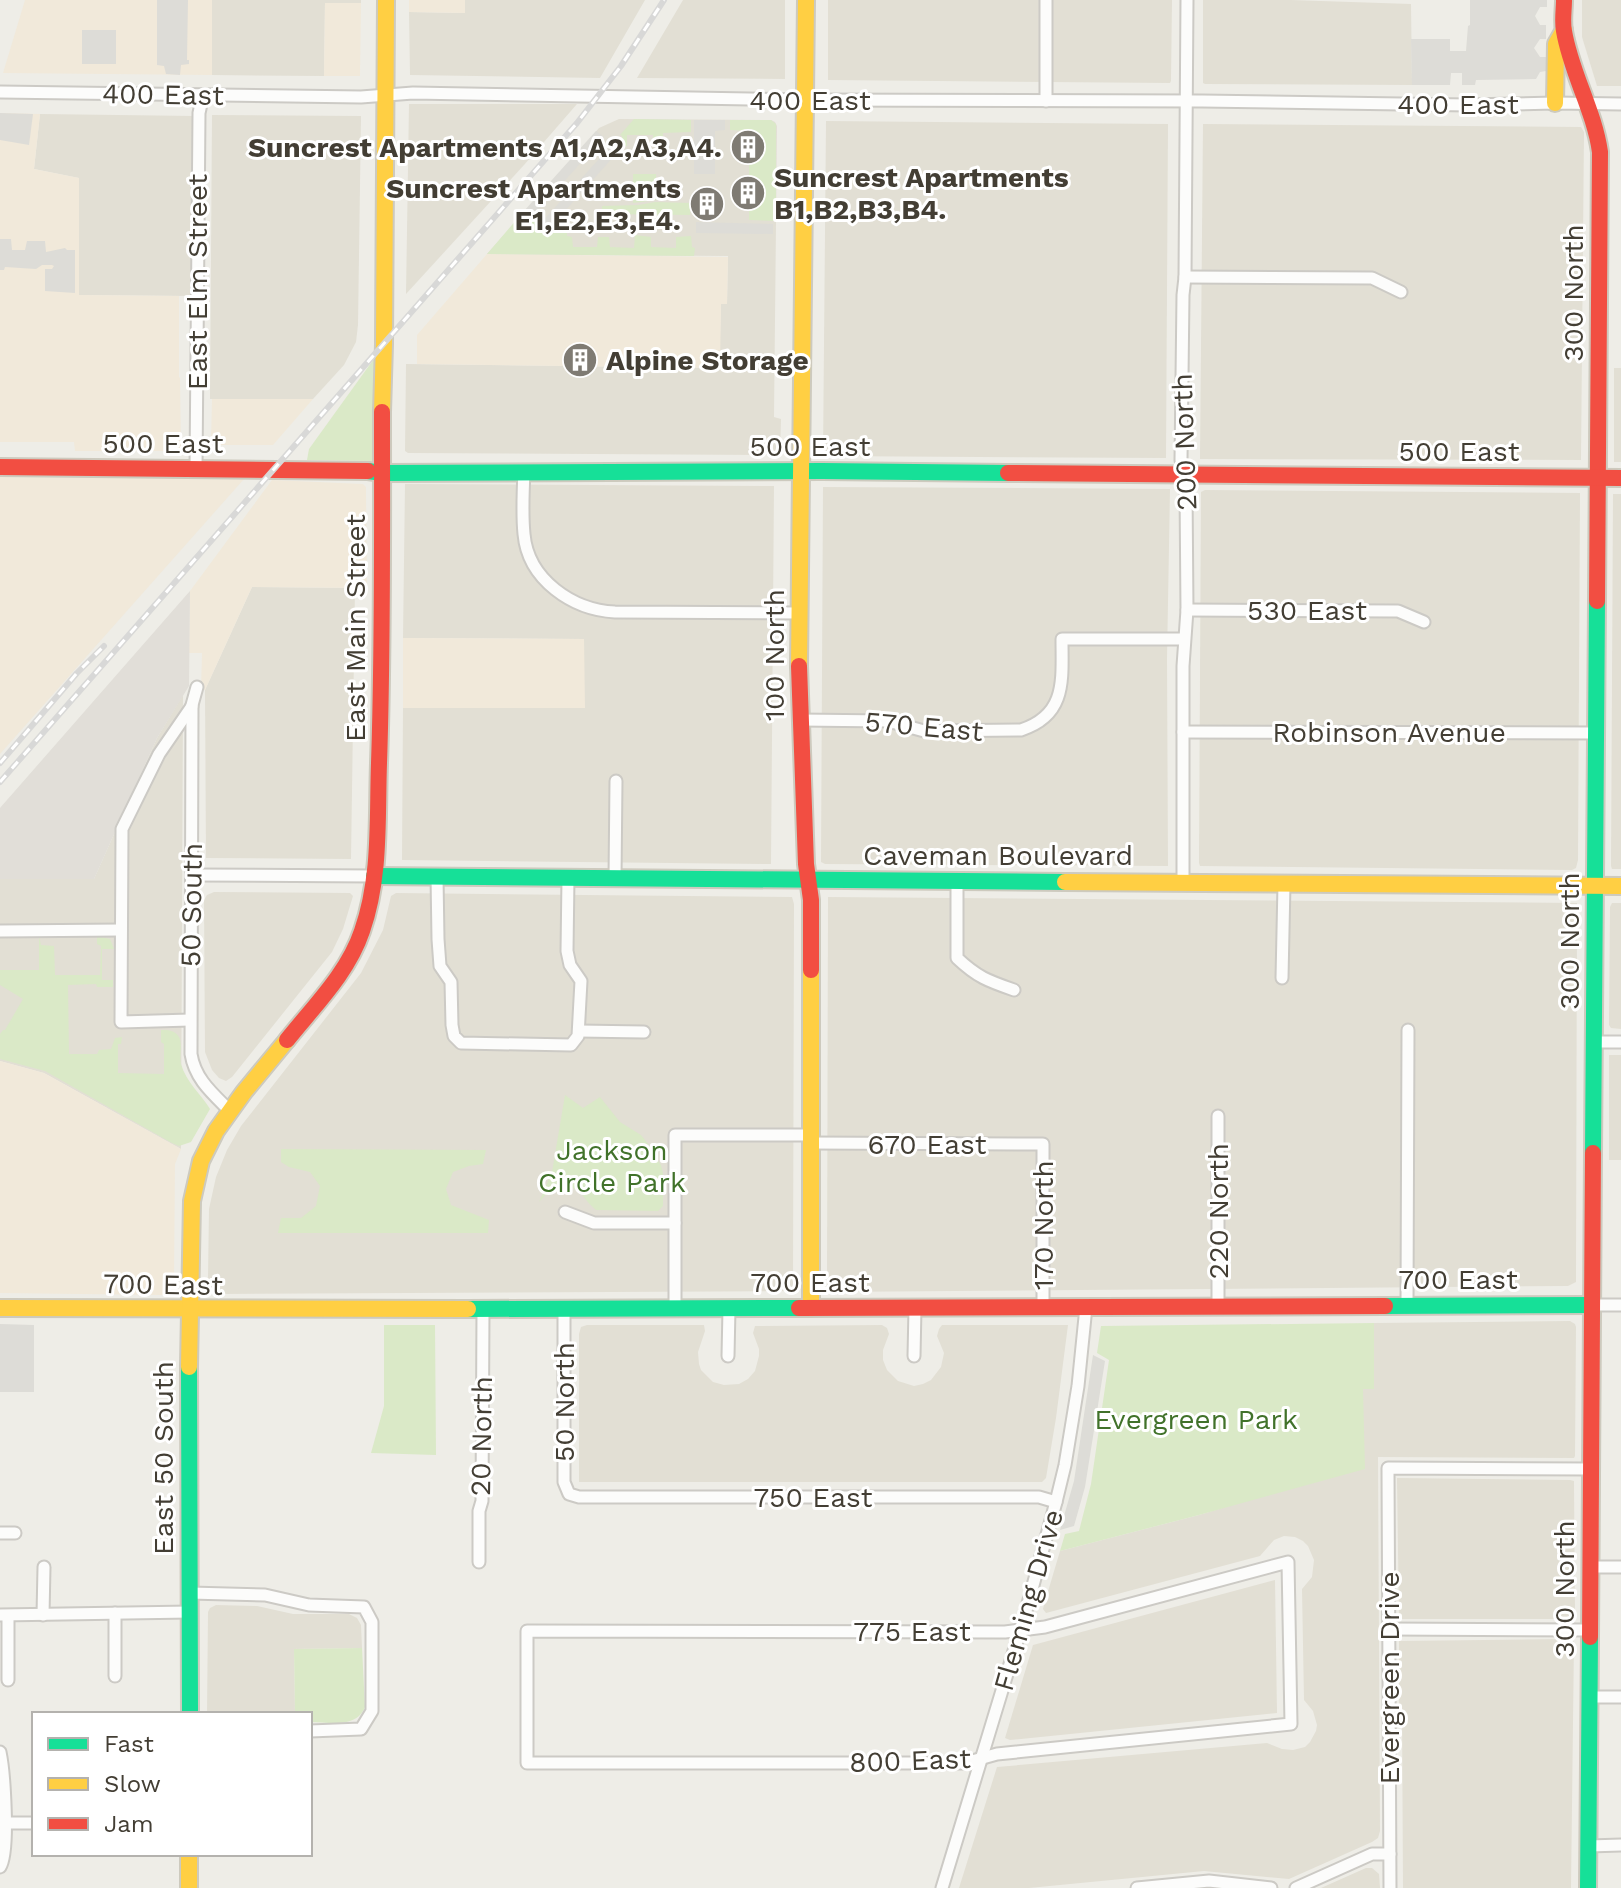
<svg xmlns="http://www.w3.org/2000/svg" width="1621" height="1888" viewBox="0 0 1621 1888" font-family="'Work Sans',sans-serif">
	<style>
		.residential { fill: #e2dfd4 }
		.commercial { fill: #f1e9da }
		.industrial { fill: #e1ded8 }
		.green { fill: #dae9c7 }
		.parking { fill: #dddcd7 }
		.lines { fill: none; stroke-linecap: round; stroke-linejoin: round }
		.street-casing { stroke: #cccac5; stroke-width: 15 }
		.fast-casing { stroke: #cdcabe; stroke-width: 20 }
		.slow-casing { stroke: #cdcabe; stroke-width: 20 }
		.jam-casing { stroke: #cdcabe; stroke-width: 20 }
		.street { stroke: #fcfcfb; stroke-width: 11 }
		.fast { stroke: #16e098; stroke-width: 16 }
		.slow { stroke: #ffcf43; stroke-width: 16 }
		.jam { stroke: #f24e42; stroke-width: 16 }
		.rail-casing { stroke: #d8d8d7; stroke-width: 6 }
		.rail { stroke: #fff; stroke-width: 3; stroke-dasharray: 9; stroke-linecap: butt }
		.labels { text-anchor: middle; stroke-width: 6; stroke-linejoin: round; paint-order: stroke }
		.street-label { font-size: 28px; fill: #433e34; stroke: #fff }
		.poi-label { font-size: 28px; font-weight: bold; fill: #433e34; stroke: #fff; text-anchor: end }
		.park-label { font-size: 28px; fill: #41722a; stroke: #fff }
	</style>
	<rect width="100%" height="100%" fill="#eeede7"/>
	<g class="residential">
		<path d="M212 0H361V3H325L324 76 212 75Z"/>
		<path d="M465 0H645L600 78 410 75 409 12 464 13Z"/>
		<path d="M683 0H785V79L637 78Z"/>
		<path d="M828 0H1172L1171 81 1170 83 828 80Z"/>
		<path d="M1203 0H1291L1411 4 1412 85 1205 84 1203 83Z"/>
		<path d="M1582 0H1621V86H1597L1582 37Z"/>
		<path d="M409 104H577L524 165 406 294Z"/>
		<path d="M40 114 195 116 194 296 78 295 79 178 34 169Z"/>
		<path d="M212 115 361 116 358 325 356 342 344 365 313 399H210Z"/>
		<path d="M619 119 771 120 775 122 777 126 774 417 781 419 780 455 408 453 405 451 406 364 719 368 721 304 727 303 728 256 487 254 599 128Z"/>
		<path d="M826 121 1168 124 1166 458 823 456Z"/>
		<path d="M1203 124 1581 127 1584 132 1581 460 1200 459Z"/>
		<rect x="1614" y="368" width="7" height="94"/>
		<path d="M405 484 774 486 771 864 402 860 403 708H584V639L403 638Z"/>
		<path d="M823 487 1170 489 1167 659 1168 866 825 864 821 862Z"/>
		<path d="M1205 490 1580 493 1578 860 1576 868 1572 870 1200 866 1199 863 1201 492Z"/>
		<path d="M1613 494H1621V869H1612L1611 866Z"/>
		<path d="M252 587 355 588 351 859 206 858 205 690Z"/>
		<path d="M183 695 181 1149 44 1073 0 1061V879H94L157 738Z"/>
		<path d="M214 892 350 893 353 896 343 929 332 952 232 1077 226 1081 219 1078 212 1070 205 1052 204 900 207 895Z"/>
		<path d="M396 893 792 897 794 904 793 1291 219 1294 212 1291 209 1288 208 1278 209 1209 216 1177 227 1150 241 1126 361 973 383 930 391 896Z"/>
		<path d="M828 897 1577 903 1576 1282 1568 1286 827 1292Z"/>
		<path d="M1612 903H1621V1029L1611 1028 1609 1025 1610 907Z"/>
		<rect x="1609" y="1055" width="12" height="105"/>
		<path d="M1570 1321 1575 1324 1576 1327 1575 1456 1574 1458 1378 1457 1380 1831 1378 1838 1372 1842 1289 1879 1204 1871 1029 1888H959L997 1767 1267 1743 1282 1749 1293 1750 1305 1747 1310 1742 1316 1731 1317 1725 1313 1711 1304 1700 1302 1589 1312 1577 1314 1560 1308 1546 1303 1541 1295 1537 1284 1536 1274 1540 1260 1556 1046 1613 1043 1609 1044 1605 1060 1551 1199 1515 1266 1495 1363 1389 1374 1388V1323Z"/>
		<path d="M587 1325H704L705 1331 698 1352 699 1364 701 1370 713 1382 724 1385 739 1384 748 1379 755 1371 759 1356V1349L753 1333 755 1326 882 1325 887 1328 889 1334 883 1350V1360L887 1370 898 1381 914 1386 923 1384 931 1380 941 1367 944 1353 937 1336 939 1329 942 1325H1068L1056 1418 1046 1478 1042 1482H579V1334L581 1327Z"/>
		<path d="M1397 1478 1570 1480 1574 1481 1575 1615 1573 1619H1399Z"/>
		<path d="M1275 1580 1277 1713 1010 1740 1005 1738 1033 1645Z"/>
		<path d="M216 1605 257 1606 293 1614H349L357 1618 361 1625 362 1648 294 1649 295 1714H207L208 1612 210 1608Z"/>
		<path d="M1567 1639 1574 1641 1571 1888H1403L1402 1709 1399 1708V1641Z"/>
		<path d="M1366 1868H1372L1379 1874 1380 1888H1321Z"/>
	</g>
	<g class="commercial">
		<path d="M25 0H212V75L3 73Z"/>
		<path d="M409 0H465V13L409 12Z"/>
		<path d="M325 3H361L360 76H324Z"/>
		<path d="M0 113 40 114 34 169 79 178V295L179 296V377L180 378 181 451H75L74 442H0Z"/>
		<path d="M487 254 728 257 727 304H721L720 368 417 364V335Z"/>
		<path d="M212 399H313L273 445H214L211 442Z"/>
		<path d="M0 477 244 479 0 754Z"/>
		<path d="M272 480 363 484 366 487V495L367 588 252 587 205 690H201L202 653H189L190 591Z"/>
		<path d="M403 638 584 639 585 708H403Z"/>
		<path d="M0 1061 44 1073 181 1149 175 1164 174 1280 163 1295 0 1293Z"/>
	</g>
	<path class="industrial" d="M190 591 189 686 157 738 94 879H0V808Z"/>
	<g class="green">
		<path d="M634 119 691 120V132L663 133V143L657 144V146H653V135H627V146H622V136L620 135Z"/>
		<path d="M730 120H771L776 124V221L749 220V209L751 206H761V180L750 179 749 178V162L761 160V135L751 134 750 131 730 130Z"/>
		<path d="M633 174H656V200L633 203Z"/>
		<path d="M655 202 691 203 690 215 602 214V206L639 205Z"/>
		<path d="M524 211 550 233 562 221 567 223V236L572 237 573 247H597L598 237H609L610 247 634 248 635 235 651 237V247L676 248V237L691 236 692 247 695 248 694 256 487 254Z"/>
		<path d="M376 356 373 461 307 460 309 449Z"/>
		<path d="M39 936 41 945 54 946 55 975H100L101 946 97 944V936L110 939 114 949H102V980H113V987H97L96 984 68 985 69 1054H97L99 1050 111 1049 115 1038 122 1037 121 1044H118V1073L164 1074V1044L161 1042V1030C168 1030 175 1030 179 1037 183 1045 179 1056 181 1064 186 1082 201 1094 210 1109L191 1142 179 1146 172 1143 45 1071 0 1059V1034L3 1030H5L23 999 0 985V970H39Z"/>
		<path d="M565 1095 583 1108 600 1097 620 1122 641 1135 649 1145 650 1150 661 1165 663 1173V1206L658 1211 596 1210C591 1206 587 1201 583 1196 568 1178 550 1189 539 1202L552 1172Z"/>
		<path d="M281 1149 486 1150 483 1164 469 1166 453 1172 446 1189 451 1205 489 1220 488 1233H278L281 1218H301L316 1206 320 1186 310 1172 289 1167 281 1162Z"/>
		<path d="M1374 1323V1389H1363L1365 1469 1199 1515 1060 1551 1065 1534 1079 1531 1091 1484 1109 1360 1097 1353 1101 1326Z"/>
		<path d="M384 1325H435L436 1455 371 1453 384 1406Z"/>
		<path d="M362 1648 365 1707C356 1729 330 1722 310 1722V1714H295L294 1649Z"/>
	</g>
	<g class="parking">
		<path d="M157 0H188L187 60H189V64L181 65 180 75 166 74 164 66 157 65Z"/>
		<path d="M1470 0H1547V7H1540L1535 16 1540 25H1546V39H1540L1534 48 1540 57H1546V71L1540 72 1536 79 1476 80 1475 85H1462V73H1451L1450 85H1412L1411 39H1450V51H1466L1468 26 1470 25Z"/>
		<rect x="82" y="30" width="34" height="34"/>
		<path d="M0 113 33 114 29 145 0 140Z"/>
		<path d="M694 120H725V130L715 131V174H694Z"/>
		<path d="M596 131 604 137 532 217 524 211Z"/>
		<path d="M609 148 616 154 546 232 539 225Z"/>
		<path d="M696 222 773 224V234L696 233Z"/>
		<path d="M0 239H11L12 250H25L27 241H45L46 252 65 248 67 250H75V293L45 291V269H52L54 266 52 265H42L36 269 5 267 4 270H0Z"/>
		<path d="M0 1324 34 1325V1392H0Z"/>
		<path d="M1093 1355 1105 1361 1085 1487 1074 1526 1060 1530 1074 1481Z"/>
	</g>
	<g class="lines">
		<g class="street-casing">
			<g id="street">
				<path d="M0 92 361 97 413 93 804 100 1202 101 1468 105 1555 103 1621 104"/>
				<path d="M1046 101V0"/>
				<path d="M1185 277 1372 278 1401 292"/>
				<path d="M196 469 199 113 203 95"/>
				<path d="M524 472C523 492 522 514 524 534 528 580 573 610 615 612L799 613"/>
				<path d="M1187 610 1398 611 1424 622"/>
				<path d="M197 687 192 705 191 1054C195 1079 212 1093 230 1111"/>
				<path d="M800 720 888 721 924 731 1021 730C1067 715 1062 680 1062 639H1184"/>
				<path d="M1183 732 1596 733"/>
				<path d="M192 875 374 876"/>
				<path d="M437 877 438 939 440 966 451 982 452 1025 454 1036 461 1043 571 1045 578 1036 581 981 570 965 567 951 568 878"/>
				<path d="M615 878 616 781"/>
				<path d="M957 881V958C977 977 988 981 1014 990"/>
				<path d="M1183 883V666L1187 610 1186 488 1181 460 1183 295 1185 277 1187 0"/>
				<path d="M0 931 121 930"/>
				<path d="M1282 978 1284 884"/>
				<path d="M190 1020 121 1022 122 829 159 754 192 706"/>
				<path d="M579 1031 644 1032"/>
				<path d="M1594 1042H1621"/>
				<path d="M1218 1116V1306"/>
				<path d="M810 1143 1043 1144V1307"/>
				<path d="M565 1212 594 1223H675"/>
				<path d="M1592 1305H1621"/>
				<path d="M1407 1306 1408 1030"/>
				<path d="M564 1309V1482L569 1494 579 1497H1039L1056 1502"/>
				<path d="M675 1309V1135H810"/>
				<path d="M728 1356 729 1309"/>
				<path d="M914 1356 915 1308"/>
				<path d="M0 1533H15"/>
				<path d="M479 1562V1511L482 1501 483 1310"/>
				<path d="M1288 1562 1291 1724 997 1754 965 1763H527V1631L1005 1632 1045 1627Z"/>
				<path d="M1590 1567H1621"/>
				<path d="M190 1593 265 1595 309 1605 364 1607 372 1622V1711L361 1729 310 1731"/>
				<path d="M115 1613V1676"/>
				<path d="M0 1615 190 1612"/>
				<path d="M43 1615 44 1567"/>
				<path d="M8 1616V1680"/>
				<path d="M1389 1629 1590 1630"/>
				<path d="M1589 1697H1621"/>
				<path d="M0 1752C4 1771 10 1852 0 1867"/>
				<path d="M5 1823H34"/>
				<path d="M1589 1846 1621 1845"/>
				<path d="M942 1888 1024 1618 1056 1502 1065 1465 1078 1386 1086 1307"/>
				<path d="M1137 1888 1209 1881 1271 1888"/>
				<path d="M1296 1888 1372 1854H1390"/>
				<path d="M1390 1888 1388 1468 1591 1469"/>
			</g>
		</g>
		<g class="fast-casing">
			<g id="fast">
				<path d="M368 471 382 473 822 471 1008 473"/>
				<path d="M374 876 1065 882"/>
				<path d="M1593 1153 1597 601"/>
				<path d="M1385 1306 1592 1305"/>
				<path d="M468 1309 799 1308"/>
				<path d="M189 1367 190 1714"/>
				<path d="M1588 1888 1590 1637"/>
			</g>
		</g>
		<g class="slow-casing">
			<g id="slow">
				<path d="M1555 103 1556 44 1564 30"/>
				<path d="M382 412 384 344 386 0"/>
				<path d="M799 666 806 0"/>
				<path d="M1065 882 1621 886"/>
				<path d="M811 970V1308"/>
				<path d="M0 1308 468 1309"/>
				<path d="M189 1367 192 1201 201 1161 216 1131 244 1092 287 1040"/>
				<path d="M189 1854V1888"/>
			</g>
		</g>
		<g class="jam-casing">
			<g id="jam">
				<path d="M1564 0C1564 10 1562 21 1564 31 1571 73 1594 110 1600 152L1597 601"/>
				<path d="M0 467 368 471"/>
				<path d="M1008 473 1621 478"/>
				<path d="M799 666 806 864 811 900V970"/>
				<path d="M287 1040C314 1006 348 973 362 931 381 877 377 819 379 763 383 646 382 529 382 412"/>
				<path d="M799 1308 1385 1306"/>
				<path d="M1590 1637 1593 1153"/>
			</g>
		</g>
		<use href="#street" class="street"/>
		<use href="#fast" class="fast"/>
		<use href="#slow" class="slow"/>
		<use href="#jam" class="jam"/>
		<g class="rail-casing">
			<g id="rail">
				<path d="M0 763 77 673 104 646"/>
				<path d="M0 782 577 123 621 66 664 0"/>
			</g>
		</g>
		<use href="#rail" class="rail"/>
	</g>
	<defs>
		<g id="building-disc" transform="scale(1.8)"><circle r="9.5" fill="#7f7b73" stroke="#fff"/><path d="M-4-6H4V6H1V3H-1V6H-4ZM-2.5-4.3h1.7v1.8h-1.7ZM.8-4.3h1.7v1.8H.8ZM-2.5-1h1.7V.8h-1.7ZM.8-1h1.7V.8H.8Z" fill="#fff"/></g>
	</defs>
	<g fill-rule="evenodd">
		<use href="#building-disc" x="748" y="147"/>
		<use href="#building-disc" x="748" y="193"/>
		<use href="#building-disc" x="707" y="204"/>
		<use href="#building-disc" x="580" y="360"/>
	</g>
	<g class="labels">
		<g class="street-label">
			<text transform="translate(163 94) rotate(1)" y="10">400 East</text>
			<text x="810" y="110">400 East</text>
			<text x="1458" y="114">400 East</text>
			<text transform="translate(197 282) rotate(-90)" y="10">East Elm Street</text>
			<text transform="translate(1573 293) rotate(-90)" y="10">300 North</text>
			<text transform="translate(1184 442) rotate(-92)" y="10">200 North</text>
			<text x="163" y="453">500 East</text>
			<text x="810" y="456">500 East</text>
			<text x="1459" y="461">500 East</text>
			<text x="1307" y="620">530 East</text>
			<text transform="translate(355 628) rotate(-90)" y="10">East Main Street</text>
			<text transform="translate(774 655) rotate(-90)" y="10">100 North</text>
			<text transform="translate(924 726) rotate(5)" y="10">570 East</text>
			<text x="1389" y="742">Robinson Avenue</text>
			<text x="998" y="865">Caveman Boulevard</text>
			<text transform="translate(191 905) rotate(-89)" y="10">50 South</text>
			<text transform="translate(1569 941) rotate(-90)" y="10">300 North</text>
			<text x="927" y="1154">670 East</text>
			<text transform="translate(1218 1211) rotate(-90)" y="10">220 North</text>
			<text transform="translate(1043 1225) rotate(-90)" y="10">170 North</text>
			<text x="1458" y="1289">700 East</text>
			<text x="810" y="1292">700 East</text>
			<text transform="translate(163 1284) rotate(1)" y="10">700 East</text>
			<text transform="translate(564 1402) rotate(-90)" y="10">50 North</text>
			<text transform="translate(481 1436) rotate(-89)" y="10">20 North</text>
			<text transform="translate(163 1458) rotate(-90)" y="10">East 50 South</text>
			<text x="813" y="1507">750 East</text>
			<text transform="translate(1564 1589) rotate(-90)" y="10">300 North</text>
			<text transform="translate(1028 1600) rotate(-74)" y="10">Fleming Drive</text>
			<text x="912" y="1641">775 East</text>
			<text transform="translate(1389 1678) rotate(-90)" y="10">Evergreen Drive</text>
			<text transform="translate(910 1760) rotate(-2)" y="10">800 East</text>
		</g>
		<g class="poi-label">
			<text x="722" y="157">Suncrest Apartments A1,A2,A3,A4.</text>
			<text x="774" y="187" text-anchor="start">Suncrest Apartments<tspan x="774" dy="32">B1,B2,B3,B4.</tspan></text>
			<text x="681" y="198">Suncrest Apartments<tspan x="681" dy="32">E1,E2,E3,E4.</tspan></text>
			<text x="606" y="370" text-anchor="start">Alpine Storage</text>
		</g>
		<g class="park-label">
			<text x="612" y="1160">Jackson<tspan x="612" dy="32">Circle Park</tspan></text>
			<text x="1196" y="1429">Evergreen Park</text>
		</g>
	</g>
	<rect x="32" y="1712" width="280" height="144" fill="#ffffff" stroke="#b4b2ae" stroke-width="2"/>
	<rect x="48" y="1738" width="40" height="12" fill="#16e098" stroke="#b4b2ae" stroke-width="2"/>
	<text x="104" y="1752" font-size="24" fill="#433e34">Fast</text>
	<rect x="48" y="1778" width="40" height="12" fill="#ffcf43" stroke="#b4b2ae" stroke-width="2"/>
	<text x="104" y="1792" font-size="24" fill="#433e34">Slow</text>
	<rect x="48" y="1818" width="40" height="12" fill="#f24e42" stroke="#b4b2ae" stroke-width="2"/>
	<text x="104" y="1832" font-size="24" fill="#433e34">Jam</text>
</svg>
